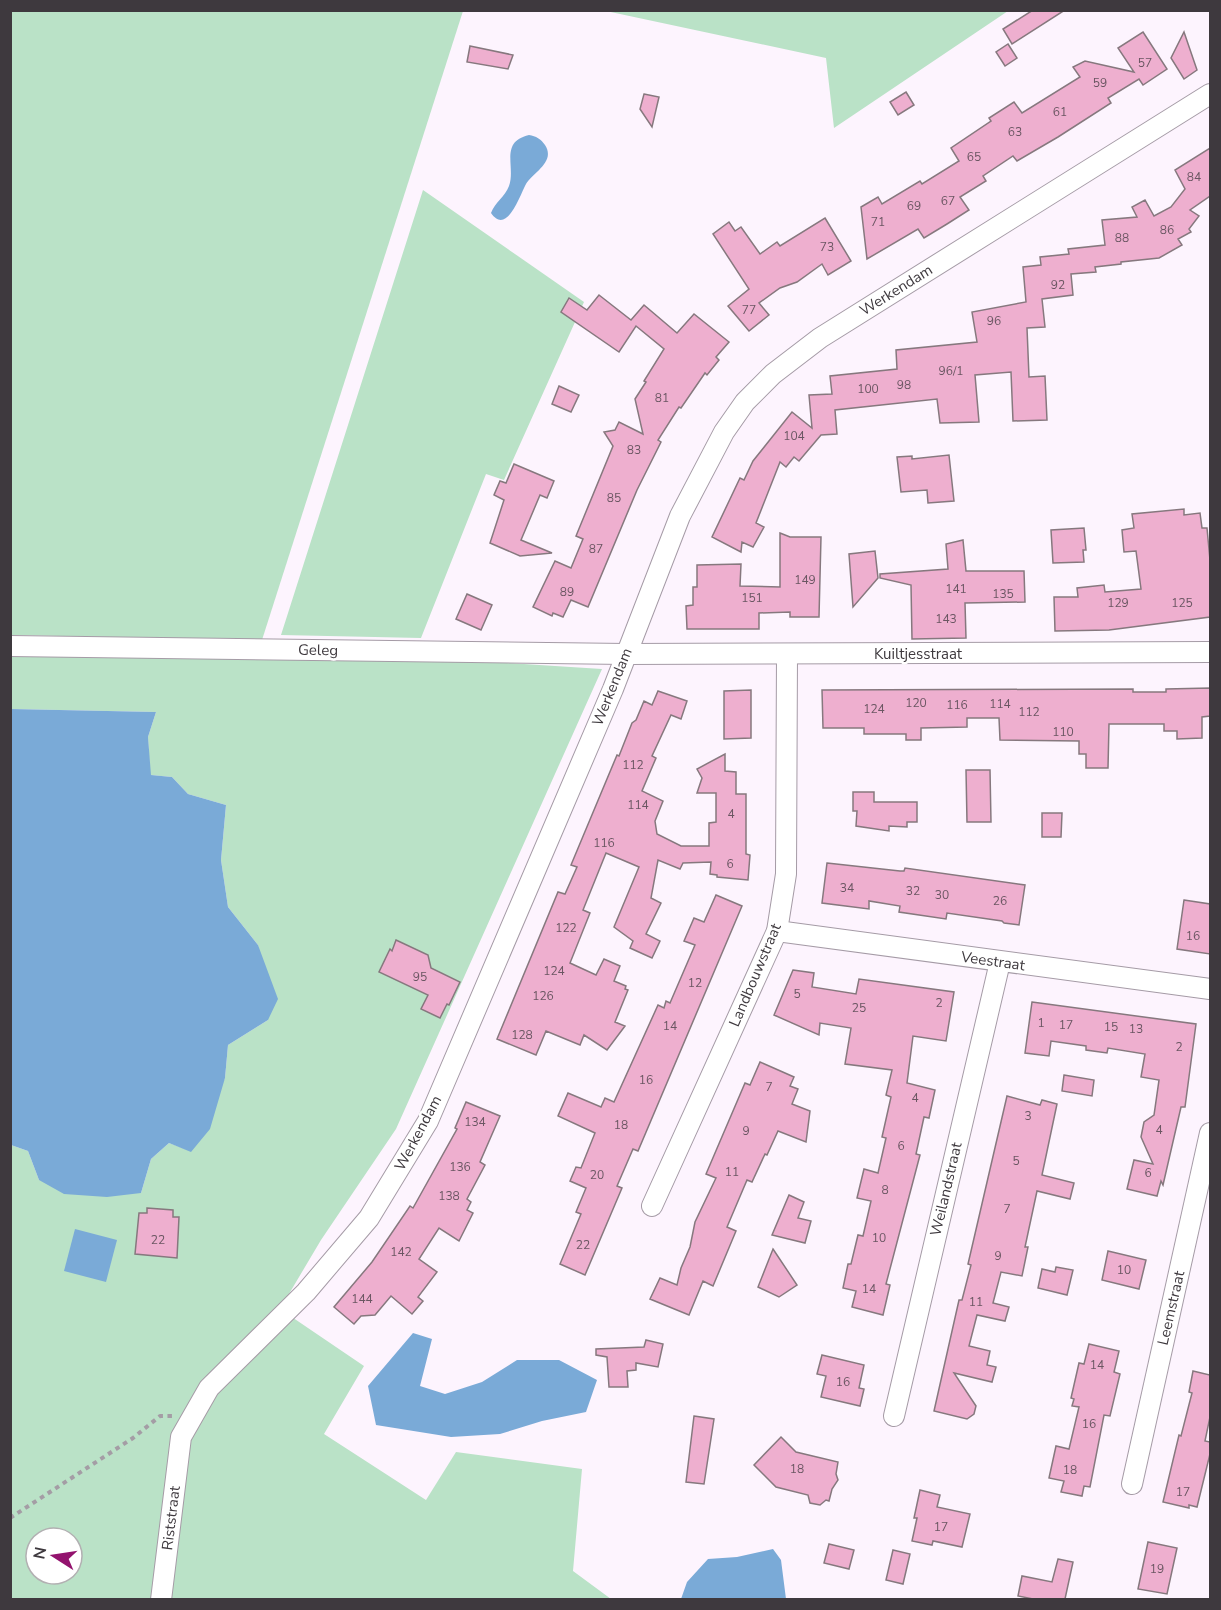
<svg xmlns="http://www.w3.org/2000/svg" width="1221" height="1610" viewBox="0 0 1221 1610" font-family="'Nunito Sans',sans-serif">
	<style>
		.green { fill: #bae2c7; fill-rule: evenodd }
		.water { fill: #7aaad7 }
		.building { fill: #eeafcf; stroke: #86787e; stroke-width: 1.5 }
		.lines { fill: none; stroke-linecap: round; stroke-linejoin: round }
		.street-casing { stroke: #a59ba6; stroke-width: 22 }
		.path { stroke: #a49da5; stroke-width: 4; stroke-dasharray: 4.5 4.5; stroke-linecap: butt }
		.street { stroke: #fff; stroke-width: 20 }
		.labels { text-anchor: middle; stroke-width: 5; stroke-linejoin: round; paint-order: stroke }
		.number-label { font-size: 12px; fill: #6a5662 }
		.street-label { font-size: 15px; fill: #3e393e; stroke: #fff }
	</style>
	<rect width="100%" height="100%" fill="#fdf4fe"/>
	<g class="green">
		<path d="M11 11H463L262 640 11 635Z"/>
		<path d="M606 11 1008 10V11L834 128 826 58Z"/>
		<path d="M423 190 584 302 504 480 486 474 421 638 281 635Z"/>
		<path d="M11 655 395 656 602 669 396 1129 321 1240 280 1309 364 1366 324 1434 426 1500 456 1452 582 1469 573 1571 611 1599H11V1145L28 1151 39 1180 141 1193 151 1159 169 1143 191 1151 225 1078 228 1045 268 1020 258 945 228 907 221 860 226 805 188 794 172 777 150 775 148 737 156 712 11 709ZM36 1538H72V1574H36Z"/>
	</g>
	<g class="water">
		<path d="M529 135C536 136 541 139 545 145 556 162 533 172 526 184 520 195 507 236 491 213 495 202 505 197 509 186 516 167 499 142 529 135Z"/>
		<path d="M11 709 156 712 148 737 151 775 172 777 188 794 226 805 221 860 228 907 258 945 278 999 268 1020 228 1045 225 1078 210 1129 191 1152 169 1143 151 1159 141 1193 107 1197 64 1194 39 1180 28 1151 11 1145Z"/>
		<path d="M75 1229 117 1240 106 1282 64 1271Z"/>
		<path d="M413 1333 432 1339 420 1386 445 1394 482 1382 517 1360H559L597 1380 586 1412 542 1421 500 1434 451 1437 376 1425 368 1386Z"/>
		<path d="M773 1549 781 1560 786 1599H681L687 1582 708 1559 737 1557Z"/>
	</g>
	<g class="building">
		<path d="M1033 10H1065L1012 44 1003 29Z"/>
		<path d="M1143 32 1167 69 1143 85 1139 79 1108 98 1111 103 1058 137 1017 161 1013 156 983 176 986 181 960 197 969 210 947 224 924 238 918 229 867 259 861 207 878 197 882 204 920 181 922 184 959 161 951 148 991 121 989 118 1014 102 1022 113 1080 77 1073 67 1085 61 1134 72 1118 48Z"/>
		<path d="M1184 32 1197 70 1184 79 1171 58Z"/>
		<path d="M1008 44 1017 58 1005 66 996 52Z"/>
		<path d="M470 46 513 55 508 69 467 62Z"/>
		<path d="M906 92 914 105 898 115 890 102Z"/>
		<path d="M644 94 659 97 652 127 640 109Z"/>
		<path d="M1210 148V196L1190 210 1199 216 1189 229 1191 232 1178 239 1182 245 1159 258 1121 262V264L1095 267 1096 272 1071 274 1073 295 1042 299 1045 327 1027 328 1029 377 1045 376 1047 420 1013 421 1011 372 975 375 979 422 940 423 937 399 835 410 837 434 821 435 799 461 794 457 786 467 780 462 756 523 764 527 753 547 742 542 741 552 712 537 740 478 744 480 753 461 792 412 812 428 809 395 832 394 830 376 897 369 896 350 977 342 972 312 1026 302 1023 267 1041 265 1040 257 1069 254 1068 249 1105 245 1102 220 1137 217 1132 207 1145 200 1154 216 1171 207 1185 189 1175 170Z"/>
		<path d="M825 218 851 261 828 275 822 264 797 282 780 288 759 303 769 315 749 331 728 306 749 289 713 234 729 222 735 231 741 227 760 254 777 242 780 246Z"/>
		<path d="M599 295 631 320 644 305 677 333 694 314 729 342 716 357 719 360 707 375 705 373 681 408 679 407 658 440 661 442 637 490 588 607 571 600 563 617 553 613 552 616 533 607 555 561 571 568 583 539 576 536 613 446 604 432 615 430 619 422 643 434 635 399 646 382 644 381 664 349 636 326 619 352 561 312 569 298 587 310Z"/>
		<path d="M559 386 579 395 571 412 552 404Z"/>
		<path d="M949 455 954 501 928 503 927 490 901 492 897 457 912 456V459Z"/>
		<path d="M514 464 554 481 547 498 540 495 521 540 552 553 520 556 490 543 504 500 494 495 500 481 506 483Z"/>
		<path d="M1184 509V515L1200 513 1202 528H1207L1210 560V617L1109 630 1055 631 1054 597H1078L1077 588 1104 585 1105 592 1141 589 1136 551 1124 552 1122 530 1134 528 1132 514Z"/>
		<path d="M1084 528 1086 550H1083L1084 562 1053 563 1051 530Z"/>
		<path d="M780 533 790 537H821L819 617H790V612L759 613V629H687L686 606 693 605V587H697V565L741 564 740 586 780 587Z"/>
		<path d="M963 540 966 571H1024L1025 602 965 603 966 638 912 639 911 585 880 578V574L948 569 946 544Z"/>
		<path d="M875 551 878 578 853 607 849 554Z"/>
		<path d="M467 594 492 605 481 630 456 619Z"/>
		<path d="M1210 688V716L1202 717V738L1177 739V731H1164V724H1109L1108 768H1086V754H1079V741L1000 740 999 718H967V727L921 728V740H906V734H864V728H823L822 690 1133 689V692H1166V689Z"/>
		<path d="M751 690V738L724 739V691Z"/>
		<path d="M658 691 687 701 681 719 671 715 652 756 656 758 642 791 663 801 655 821 657 834 681 846H709V823L716 822V793H697L702 778 697 769 725 754V771L736 772V794H746V854L750 855 748 880 717 877V875L710 874 711 862 683 863 680 869 658 860 651 898 661 903 646 934 660 941 652 958 630 948 633 941 614 927 639 867 606 853 583 910 590 913 570 963 596 975 604 959 620 966 614 981 626 986 625 989 628 990 615 1022 625 1026 607 1050 584 1035 580 1045 546 1031 536 1055 497 1039 558 892 565 894 577 867 571 865 617 755 619 756 632 723 636 720 644 701 652 705Z"/>
		<path d="M966 770H990L991 822H967Z"/>
		<path d="M853 792H874V802H917V822H907V827L889 826V831L856 826 857 811H853Z"/>
		<path d="M1042 813H1062L1061 837H1042Z"/>
		<path d="M827 863 900 871H904L905 868 1025 885 1019 925 1004 923 1002 921 947 913 946 919 899 912 900 906 869 901V909L822 903Z"/>
		<path d="M716 895 742 906 638 1151 633 1149 617 1186 622 1188 585 1275 560 1264 581 1214 576 1212 586 1188 570 1181 576 1167 581 1168 595 1133 558 1116 568 1093 601 1107 605 1098 614 1102 658 1005 664 1008 666 1001 670 1003 695 945 684 941 694 918 704 922Z"/>
		<path d="M1184 900 1210 904V954L1177 949Z"/>
		<path d="M396 940 428 955 431 968 460 982 449 1005 447 1004 440 1018 421 1009 428 995 379 972 390 949 392 951Z"/>
		<path d="M793 970 814 973 812 987 856 994 859 979 954 992 946 1041 913 1036 907 1083 935 1090 929 1118 924 1117 916 1154 920 1155 886 1284 890 1285 883 1315 852 1307 856 1291 843 1288 848 1264H851L858 1235 863 1236 871 1201 857 1198 864 1169 878 1173 886 1138 882 1137 891 1097 886 1095 892 1070 845 1064 851 1028 820 1023 819 1035 774 1015Z"/>
		<path d="M1032 1002 1196 1024 1185 1107H1181L1163 1185 1161 1181 1157 1196 1127 1189 1134 1160 1153 1164 1141 1137 1144 1122 1154 1115 1159 1080 1141 1077 1145 1054 1108 1048 1107 1053 1086 1050V1046L1051 1041 1049 1056 1025 1053Z"/>
		<path d="M760 1062 794 1077 790 1086 798 1089 792 1104 810 1111 806 1142 778 1131 767 1155 765 1154 752 1182 747 1180 727 1227 736 1231 713 1286 703 1281 689 1315 650 1299 660 1278 677 1285 681 1268 690 1247 695 1222 716 1178 706 1174 745 1083 750 1085Z"/>
		<path d="M1064 1075 1094 1080 1092 1096 1062 1091Z"/>
		<path d="M1007 1096 1040 1105 1042 1100 1057 1104 1042 1175 1074 1183 1070 1199 1037 1191 1025 1247H1028L1022 1276 1001 1272 993 1303 1009 1307 1005 1321 977 1315 969 1346 990 1351 987 1365 996 1367 992 1382 954 1373 976 1406 974 1414 967 1419 934 1411 959 1300H962L971 1265 968 1264Z"/>
		<path d="M466 1102 500 1116 480 1162 485 1165 467 1199 471 1202 467 1210 473 1213 459 1241 439 1228 419 1259 437 1272 418 1297 423 1301 412 1314 391 1296 375 1315 361 1316 354 1324 334 1307 372 1262 410 1206 413 1208 457 1129 455 1128Z"/>
		<path d="M789 1195 804 1202 798 1218 811 1221 805 1243 772 1235Z"/>
		<path d="M147 1208 173 1210V1217H179L177 1258 135 1254 139 1213H147Z"/>
		<path d="M773 1249 797 1285 779 1297 758 1287Z"/>
		<path d="M1108 1251 1146 1260 1139 1289 1102 1280Z"/>
		<path d="M1056 1267 1073 1270 1067 1295 1038 1288 1042 1269 1055 1272Z"/>
		<path d="M646 1340 663 1344 658 1367 636 1363V1370L627 1371 628 1387H609L607 1357 596 1355V1349L644 1347Z"/>
		<path d="M1089 1344 1119 1351 1114 1372 1120 1374 1110 1416 1104 1415 1090 1487 1084 1486 1082 1496 1061 1492 1064 1481 1049 1478 1056 1446 1069 1449 1079 1407 1072 1406 1074 1399 1071 1398 1079 1363 1084 1364Z"/>
		<path d="M822 1355 864 1365 859 1388 864 1389 860 1406 821 1397 826 1376 817 1374Z"/>
		<path d="M1193 1371 1210 1375V1417L1205 1441 1210 1442V1454L1197 1507 1189 1505V1508L1163 1502 1179 1435 1181 1436 1192 1393 1189 1392Z"/>
		<path d="M694 1416 714 1419 704 1484 686 1482Z"/>
		<path d="M781 1437 796 1452 838 1462 836 1474 838 1480 832 1489 829 1501 826 1500 820 1505 810 1503 808 1495 776 1487 754 1465Z"/>
		<path d="M920 1490 940 1495 937 1507 970 1514 962 1547 933 1541 932 1545 912 1541 917 1518H914Z"/>
		<path d="M1148 1542 1177 1548 1167 1594 1138 1589Z"/>
		<path d="M829 1544 854 1550 849 1569 824 1563Z"/>
		<path d="M893 1550 910 1554 903 1584 886 1580Z"/>
		<path d="M1058 1559 1073 1562 1065 1599H1033L1018 1596 1022 1576 1052 1582Z"/>
	</g>
	<g class="lines">
		<g class="street-casing">
			<g id="street">
				<path d="M10 646 626 654 1210 652"/>
				<path d="M777 931 1210 989"/>
				<path d="M652 1206 777 931 786 874 787 655"/>
				<path d="M894 1416 1000 962"/>
				<path d="M1132 1484 1210 1133"/>
				<path d="M161 1600 181 1437 209 1388 306 1292 369 1218 428 1121 613 689 680 516 724 432 745 402 773 374 820 338 1210 94"/>
			</g>
		</g>
		<path class="path" d="M10 1518 133 1438 160 1416H173"/>
		<use href="#street" class="street"/>
	</g>
	<g class="labels">
		<g class="number-label">
			<text x="1145" y="67">57</text>
			<text x="1100" y="87">59</text>
			<text x="1060" y="116">61</text>
			<text x="1015" y="136">63</text>
			<text x="974" y="161">65</text>
			<text x="1194" y="181">84</text>
			<text x="948" y="205">67</text>
			<text x="914" y="210">69</text>
			<text x="878" y="226">71</text>
			<text x="1167" y="234">86</text>
			<text x="1122" y="242">88</text>
			<text x="827" y="251">73</text>
			<text x="1058" y="289">92</text>
			<text x="749" y="314">77</text>
			<text x="994" y="325">96</text>
			<text x="951" y="375">96/1</text>
			<text x="904" y="389">98</text>
			<text x="868" y="393">100</text>
			<text x="662" y="402">81</text>
			<text x="794" y="440">104</text>
			<text x="634" y="454">83</text>
			<text x="614" y="502">85</text>
			<text x="596" y="553">87</text>
			<text x="805" y="584">149</text>
			<text x="956" y="593">141</text>
			<text x="567" y="596">89</text>
			<text x="1003" y="598">135</text>
			<text x="752" y="602">151</text>
			<text x="1118" y="607">129</text>
			<text x="1182" y="607">125</text>
			<text x="946" y="623">143</text>
			<text x="916" y="707">120</text>
			<text x="1000" y="708">114</text>
			<text x="957" y="709">116</text>
			<text x="874" y="713">124</text>
			<text x="1029" y="716">112</text>
			<text x="1063" y="736">110</text>
			<text x="633" y="769">112</text>
			<text x="638" y="809">114</text>
			<text x="731" y="818">4</text>
			<text x="604" y="847">116</text>
			<text x="730" y="868">6</text>
			<text x="847" y="892">34</text>
			<text x="913" y="895">32</text>
			<text x="942" y="899">30</text>
			<text x="1000" y="905">26</text>
			<text x="566" y="932">122</text>
			<text x="1193" y="940">16</text>
			<text x="554" y="975">124</text>
			<text x="420" y="981">95</text>
			<text x="695" y="987">12</text>
			<text x="797" y="998">5</text>
			<text x="543" y="1000">126</text>
			<text x="939" y="1007">2</text>
			<text x="859" y="1012">25</text>
			<text x="1041" y="1027">1</text>
			<text x="1066" y="1029">17</text>
			<text x="670" y="1030">14</text>
			<text x="1111" y="1031">15</text>
			<text x="1136" y="1033">13</text>
			<text x="522" y="1039">128</text>
			<text x="1179" y="1051">2</text>
			<text x="646" y="1084">16</text>
			<text x="769" y="1091">7</text>
			<text x="915" y="1102">4</text>
			<text x="1028" y="1120">3</text>
			<text x="475" y="1126">134</text>
			<text x="621" y="1129">18</text>
			<text x="1159" y="1134">4</text>
			<text x="746" y="1135">9</text>
			<text x="901" y="1150">6</text>
			<text x="1016" y="1165">5</text>
			<text x="460" y="1171">136</text>
			<text x="732" y="1176">11</text>
			<text x="1148" y="1177">6</text>
			<text x="597" y="1179">20</text>
			<text x="885" y="1194">8</text>
			<text x="449" y="1200">138</text>
			<text x="1007" y="1213">7</text>
			<text x="879" y="1242">10</text>
			<text x="158" y="1244">22</text>
			<text x="583" y="1249">22</text>
			<text x="401" y="1256">142</text>
			<text x="998" y="1260">9</text>
			<text x="1124" y="1274">10</text>
			<text x="869" y="1293">14</text>
			<text x="362" y="1303">144</text>
			<text x="976" y="1306">11</text>
			<text x="1097" y="1369">14</text>
			<text x="843" y="1386">16</text>
			<text x="1089" y="1428">16</text>
			<text x="797" y="1473">18</text>
			<text x="1070" y="1474">18</text>
			<text x="1183" y="1496">17</text>
			<text x="941" y="1531">17</text>
			<text x="1157" y="1573">19</text>
		</g>
		<g class="street-label">
			<text transform="translate(896 290) rotate(-32)" y="5">Werkendam</text>
			<text transform="translate(318 650) rotate(1)" y="5">Geleg</text>
			<text x="918" y="659">Kuiltjesstraat</text>
			<text transform="translate(612 687) rotate(-68)" y="5">Werkendam</text>
			<text transform="translate(993 961) rotate(8)" y="5">Veestraat</text>
			<text transform="translate(755 975) rotate(-67)" y="5">Landbouwstraat</text>
			<text transform="translate(418 1133) rotate(-62)" y="5">Werkendam</text>
			<text transform="translate(946 1189) rotate(-77)" y="5">Weilandstraat</text>
			<text transform="translate(1171 1308) rotate(-77)" y="5">Leemstraat</text>
			<text transform="translate(171 1518) rotate(-83)" y="5">Riststraat</text>
		</g>
	</g>
	<rect width="1221" height="1610" fill="none" stroke="#3e393e" stroke-width="24"/>
	<g transform="translate(54 1556) rotate(282)"><circle r="28" fill="#ffffff" stroke="#b2b0b2" stroke-width="1.5"/>
	<path d="M0-4.5L10 22L0 15L-10 22Z" fill="#93136e"/>
	<text y="-9" font-size="16" font-weight="bold" text-anchor="middle" fill="#3e393e">N</text>
	</g>
</svg>
